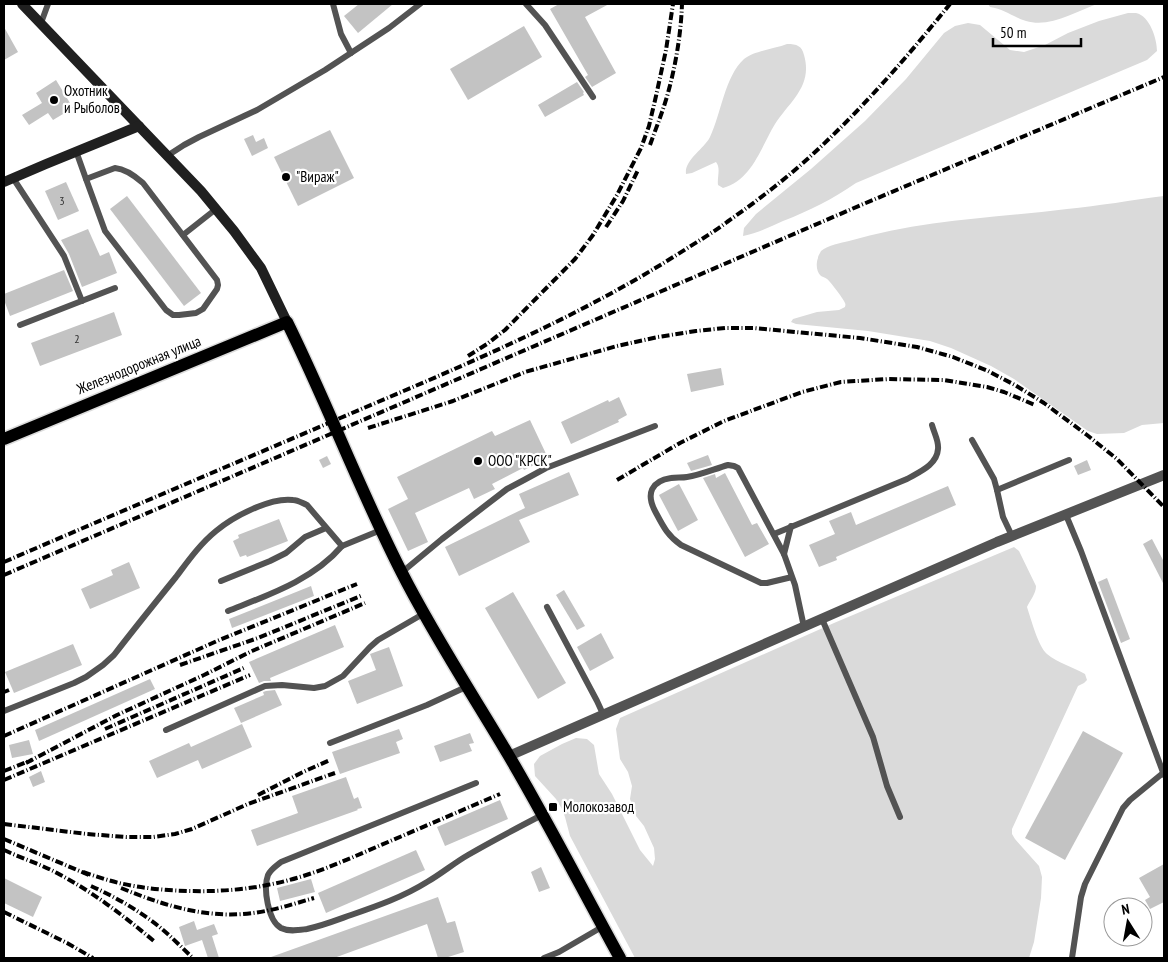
<svg xmlns="http://www.w3.org/2000/svg" width="1168" height="962" viewBox="0 0 1168 962" font-family="'PT Sans Narrow',sans-serif">
	<style>
		.green { fill: #dadada }
		.building { fill: #c3c3c3 }
		.lines { fill: none; stroke-linecap: round; stroke-linejoin: round }
		.primary-casing { stroke: #dbdbdb; stroke-width: 15 }
		.lane { stroke: #535353; stroke-width: 6 }
		.street { stroke: #535353; stroke-width: 10 }
		.secondary { stroke: #202020; stroke-width: 10 }
		.primary { stroke: #000; stroke-width: 12 }
		.rail { stroke: #000; stroke-width: 4; stroke-dasharray: 8 2.5 1 2.5; stroke-linecap: butt }
		.poi-dot { fill: #000; stroke: #fff; stroke-width: 2 }
		.labels { text-anchor: middle; stroke-width: 4.5; stroke-linejoin: round; paint-order: stroke }
		.number-label { font-size: 12px; fill: #313131 }
		.poi-label { font-size: 15px; fill: #000; stroke: #fff; text-anchor: start }
		.street-label { font-size: 15px; fill: #000; stroke: #fff }
	</style>
	<rect width="100%" height="100%" fill="#fff"/>
	<g class="green">
		<path d="M988 4H1097C1075 12 1050 28 1026 21 1013 17 1004 9 990 7Z"/>
		<path d="M1128 13C1131 13 1134 13 1136 13 1150 16 1157 39 1157 51L1147 60 856 183C833 199 809 211 783 221 770 227 757 233 743 236L744 228 756 214 811 169 865 121 906 79 944 33 955 26 968 23 980 25 1010 50 1024 52 1045 45 1068 33 1099 21Z"/>
		<path d="M787 44C797 44 802 46 804 55 813 86 790 101 775 124 761 147 752 180 723 188L718 185C717 177 721 168 716 162L692 173 686 174C684 160 704 149 710 137 721 114 725 76 744 59 753 51 774 49 787 44Z"/>
		<path d="M1164 196V423L1142 425 1124 433 1097 434 1088 431 1014 379 991 366 951 348 930 341 905 337 868 331 796 324 791 322 793 319 817 312 839 310 845 307C845 306 846 305 845 303 845 301 830 281 827 279 826 278 823 277 821 276 816 272 816 263 818 258 818 256 820 253 821 251 828 245 841 243 849 241 920 220 994 218 1067 209 1099 206 1132 200 1164 196Z"/>
		<path d="M1014 547 1019 551 1036 586C1036 594 1030 600 1027 607 1031 619 1038 646 1047 654 1058 663 1073 667 1085 674L1087 680 1084 683 1078 686 1012 829V834L1015 839 1039 866 1042 877 1041 898 1034 942 1029 958H635L570 836 565 817 562 809 556 799 535 776 534 764 540 756 562 744 576 738 587 739 594 745 599 774 612 794 640 850 653 866 655 859 654 848 644 826 636 816 630 799 632 786 628 772 620 759 616 729 620 718 834 623Z"/>
	</g>
	<g class="building">
		<path d="M359 4H393L358 33 344 16Z"/>
		<path d="M559 4H609L585 17 616 73 592 87 585 77 588 75 550 9Z"/>
		<path d="M524 26 542 57 468 100 450 69Z"/>
		<path d="M4 27 18 52 4 60Z"/>
		<path d="M56 80 73 108 53 120 48 113 29 125 22 115 42 103 36 93Z"/>
		<path d="M577 82 584 92 583 93 584 95 545 117 538 105Z"/>
		<path d="M330 130 354 178 298 206 274 157Z"/>
		<path d="M253 135 256 142 264 138 268 148 252 156 244 139Z"/>
		<path d="M66 182 79 211 58 220 45 191Z"/>
		<path d="M127 196 201 293 184 306 110 209Z"/>
		<path d="M88 229 100 256 109 252 117 273 82 287 69 254 61 240Z"/>
		<path d="M64 270 73 291 10 316 4 300V294Z"/>
		<path d="M114 312 122 335 40 366 31 343Z"/>
		<path d="M721 368 724 385 691 392 687 374Z"/>
		<path d="M619 397 627 415 618 420 619 422 571 444 561 422 608 400 609 402Z"/>
		<path d="M530 420 548 458 524 470 523 468 492 484 495 489 474 499 469 488 415 513 428 542 408 551 388 509 408 499 397 477 492 431 495 436Z"/>
		<path d="M708 455 712 465 691 471 687 463Z"/>
		<path d="M327 456 331 464 323 468 319 460Z"/>
		<path d="M1087 460 1091 470 1078 475 1074 466Z"/>
		<path d="M569 472 579 495 519 520 530 542 459 576 445 547 525 508 519 494Z"/>
		<path d="M725 473 752 525 757 523 769 544 745 557 703 478 715 474 716 478Z"/>
		<path d="M679 484 698 520 678 531 659 495Z"/>
		<path d="M948 486 956 505 836 557 837 560 819 567 809 545 835 534 829 521 851 512 856 525Z"/>
		<path d="M279 519 288 541 247 557 246 555 240 557 233 541 239 538 238 535Z"/>
		<path d="M1152 539 1164 562V585L1143 544Z"/>
		<path d="M129 562 140 588 90 609 81 589 113 575 111 570Z"/>
		<path d="M1107 578 1130 639 1121 643 1098 582Z"/>
		<path d="M311 586 314 596 232 628 229 619Z"/>
		<path d="M564 590 585 626 577 630 556 595Z"/>
		<path d="M513 592 566 683 538 699 485 608Z"/>
		<path d="M335 625 344 647 270 678 271 681H264L259 683 249 662Z"/>
		<path d="M601 633 614 658 590 671 577 647Z"/>
		<path d="M73 644 82 665 14 693 5 672Z"/>
		<path d="M389 647 403 686 357 704 348 681 376 670 370 654Z"/>
		<path d="M150 679 155 689 39 741 35 730Z"/>
		<path d="M275 690 282 705 241 723 234 708 264 695 263 692 266 691Z"/>
		<path d="M242 724 252 747 202 769 198 760 157 778 149 761 189 743 191 747Z"/>
		<path d="M399 729 403 739 396 742 400 753 340 774 332 752Z"/>
		<path d="M1083 731 1123 753 1065 860 1025 838Z"/>
		<path d="M470 733 474 743 469 744 472 751 440 762 434 746Z"/>
		<path d="M29 740 33 754 12 758 9 745Z"/>
		<path d="M41 771 45 782 33 787 29 777Z"/>
		<path d="M346 777 354 799 358 797 362 808 357 809 358 810 257 846 251 830 298 813 292 796Z"/>
		<path d="M500 800 508 819 445 846 437 827Z"/>
		<path d="M416 850 425 870 326 913 318 893Z"/>
		<path d="M1164 864V902L1150 909 1145 900 1150 897 1139 878Z"/>
		<path d="M541 867 550 888 539 892 531 872Z"/>
		<path d="M4 878 42 897 33 917 4 903Z"/>
		<path d="M311 879 315 892 280 901 277 888Z"/>
		<path d="M438 897 447 923 455 921 464 952 445 958H438L427 924 334 958H271V957Z"/>
		<path d="M194 921 197 930 214 924 218 934 212 936 219 958H208L202 940 185 946 179 927Z"/>
	</g>
	<g class="lines">
		<g class="primary-casing">
			<path id="primary" d="M4 439 287 322C328 405 360 491 402 573 434 636 473 695 509 756 548 822 583 891 620 958"/>
		</g>
		<g class="lane">
			<path d="M333 4 341 34 351 53"/>
			<path d="M526 4 545 25 593 97"/>
			<path d="M41 23 48 4"/>
			<path d="M76 151 86 179"/>
			<path d="M167 156 184 145 199 137 257 110 325 70 389 28 420 4"/>
			<path d="M115 168C126 169 135 176 143 183L217 280 218 285 217 289 203 309 196 313 179 315H173L166 310 105 231 86 179Z"/>
			<path d="M13 178 64 256 82 301"/>
			<path d="M183 235 216 209"/>
			<path d="M20 325 115 288"/>
			<path d="M972 440 994 479 997 490 1003 517 1012 536"/>
			<path d="M997 490 1069 460"/>
			<path d="M1066 515 1081 551 1164 775"/>
			<path d="M774 534 907 479C919 472 937 465 938 449 939 441 934 433 932 425"/>
			<path d="M784 554 791 526"/>
			<path d="M401 573 442 539 507 489 524 480 546 468 655 426"/>
			<path d="M792 577 767 583H761L681 545C667 535 663 526 655 511 646 494 651 481 671 478 676 477 682 478 687 477 701 475 714 469 728 465L734 466 738 468 784 554 795 585 804 627"/>
			<path d="M221 581 270 561 286 553 305 537 326 528"/>
			<path d="M547 607 597 701 603 714"/>
			<path d="M228 611C268 595 313 580 342 546"/>
			<path d="M822 619 873 737 887 786 900 817"/>
			<path d="M4 711 74 683 86 677 103 665 114 655C134 629 155 603 176 577 188 561 200 544 216 531 233 517 270 497 293 500 298 500 302 503 307 505L342 546 381 530"/>
			<path d="M166 730 265 686 282 685 314 688 325 686 343 676 370 647 378 640 423 614"/>
			<path d="M330 743 427 705 466 687"/>
			<path d="M476 783 281 862C276 866 271 869 268 875 263 888 268 921 281 928 289 932 299 930 307 929 322 926 337 920 351 915 377 906 403 897 427 882 441 874 454 863 468 855 492 841 517 828 542 815"/>
			<path d="M544 958 559 952 602 927"/>
			<path d="M1072 958 1081 897 1085 884 1123 808 1130 800 1163 773"/>
		</g>
		<path class="street" d="M509 756 997 542 1164 475"/>
		<g class="secondary">
			<path d="M22 4 201 191 234 231 261 268 287 322"/>
			<path d="M4 182 46 164 139 126"/>
		</g>
		<use href="#primary" class="primary"/>
		<g class="rail">
			<path d="M650 145C656 128 663 111 668 93 676 64 681 33 682 4"/>
			<path d="M606 227 623 201 638 170"/>
			<path d="M468 356 487 344 505 330 575 259 593 235 617 195 641 148 649 126 656 96 666 50 673 4"/>
			<path d="M368 428 453 401 525 372 617 346 658 337 696 331 725 328H753L785 331 860 338 917 347 953 357 988 371 1015 385 1044 403 1087 435 1117 459 1164 507"/>
			<path d="M617 480 680 443 724 421 802 392 841 382 889 379 944 380 987 387 1004 392 1035 405"/>
			<path d="M4 562C122 511 240 461 359 410 472 362 586 314 689 247 702 239 715 231 727 222 757 201 787 178 814 153 864 107 908 56 950 4"/>
			<path d="M4 575 861 205 1164 77"/>
			<path d="M180 665 258 638 363 595"/>
			<path d="M4 692 9 690"/>
			<path d="M105 729 246 667"/>
			<path d="M4 736 217 641 357 584"/>
			<path d="M4 753H5"/>
			<path d="M26 763 117 715 204 675 252 651 365 603"/>
			<path d="M4 771 32 760"/>
			<path d="M4 780 250 675"/>
			<path d="M258 795 303 772 330 760"/>
			<path d="M4 824 87 834 126 837H153L175 834 192 829 248 804 335 773"/>
			<path d="M4 839 89 875"/>
			<path d="M4 850C21 858 40 864 57 873 93 892 124 916 155 942"/>
			<path d="M83 872C95 876 107 880 119 883 162 893 224 894 267 885 307 878 344 861 381 845 421 828 460 811 500 794"/>
			<path d="M91 886C111 895 131 906 149 919 165 930 179 945 193 958"/>
			<path d="M121 888C170 908 217 922 270 910 285 907 300 902 314 898"/>
			<path d="M4 912 67 943 93 958"/>
		</g>
	</g>
	<g class="poi-dot">
		<circle cx="54" cy="100" r="5"/>
		<circle cx="286" cy="177" r="5"/>
		<circle cx="478" cy="461" r="5"/>
		<rect x="548" y="802" width="10" height="10" rx="2.5"/>
	</g>
	<g class="labels">
		<g class="number-label">
			<text x="62" y="205">3</text>
			<text x="77" y="343">2</text>
		</g>
		<g class="poi-label">
			<text x="64" y="96">Охотник<tspan x="64" dy="17">и Рыболов</tspan></text>
			<text x="296" y="182">"Вираж"</text>
			<text x="488" y="466">ООО "КРСК"</text>
			<text x="563" y="812">Молокозавод</text>
		</g>
		<g class="street-label">
			<text transform="translate(139 365) rotate(-22)" y="5">Железнодорожная улица</text>
		</g>
	</g>
	<rect width="1168" height="962" fill="none" stroke="#000000" stroke-width="10"/>
	<g transform="translate(1128 922) rotate(349)"><circle r="24" fill="#ffffff" stroke="#999999"/>
	<path d="M0-4L9 19L0 12L-9 19Z" fill="#000000"/>
	<text y="-8" font-size="14" font-weight="bold" text-anchor="middle" fill="#000000">N</text>
	</g>
	<path d="M993 38v8h88v-8" fill="none" stroke="#000000" stroke-width="2.5"/>
	<text x="1000" y="38" font-size="15" fill="#000000" stroke="#ffffff" stroke-width="4" paint-order="stroke">50 m</text>
</svg>
